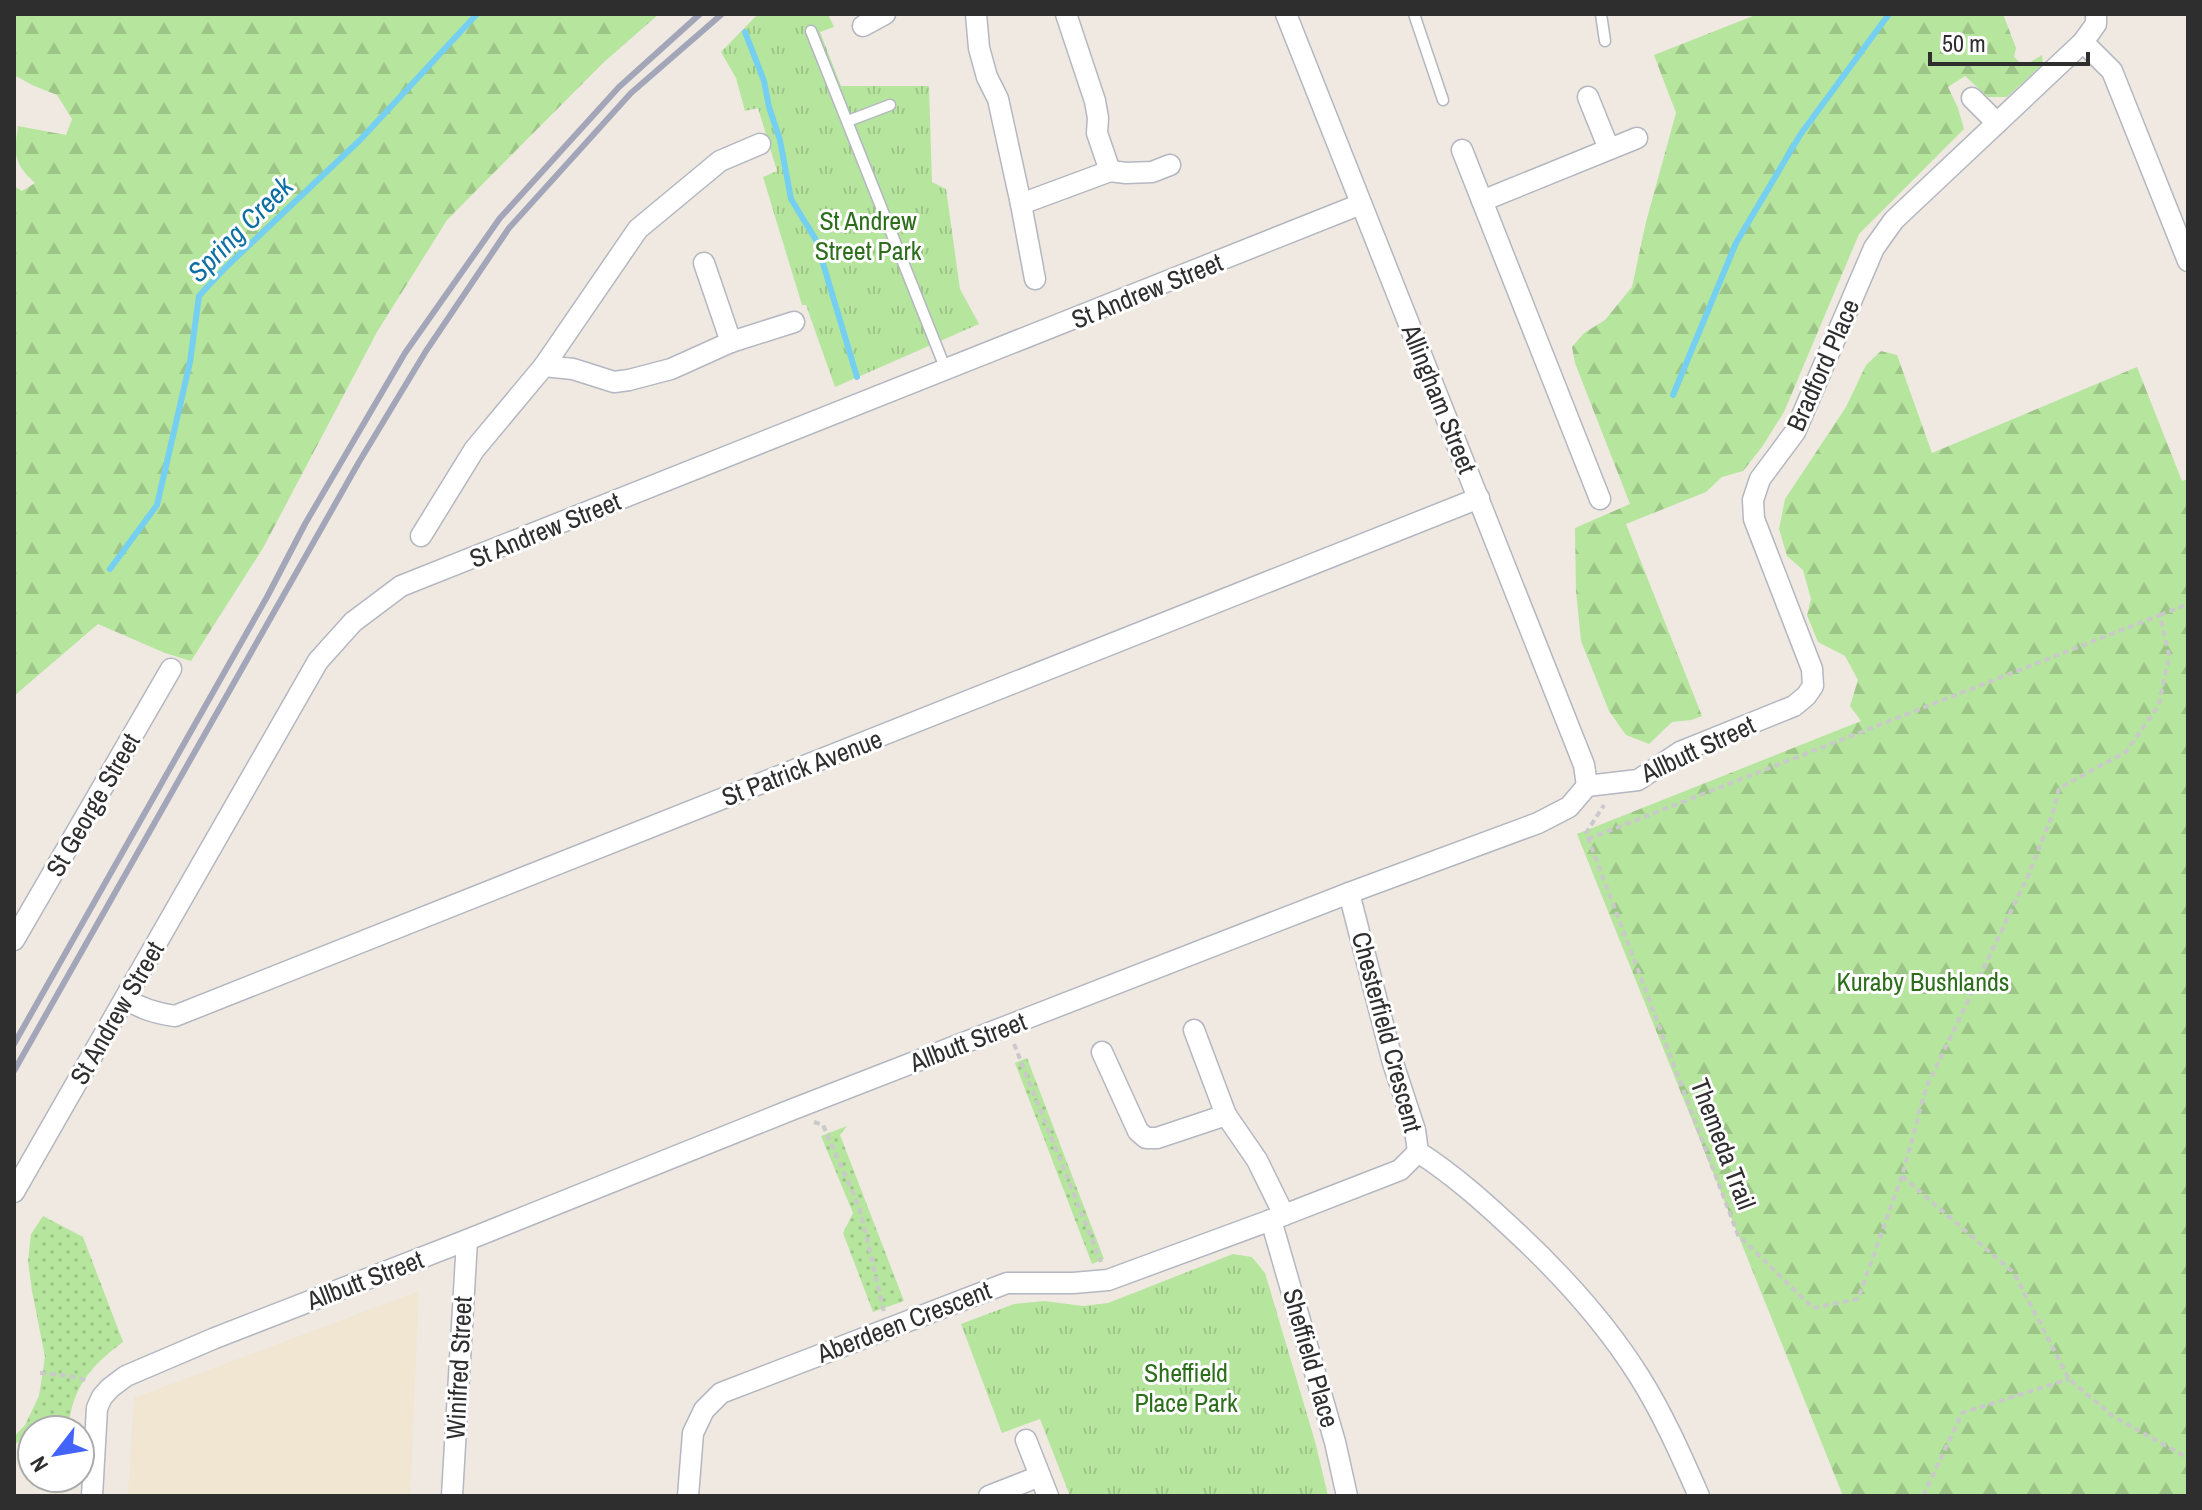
<svg xmlns="http://www.w3.org/2000/svg" width="2202" height="1510" viewBox="0 0 2202 1510" font-family="'Archivo Narrow',sans-serif">
	<style>
		.education { fill: #f0e6d1 }
		.grass { fill: url(#grass-dots) }
		.forest { fill: url(#forest-firs) }
		.park { fill: url(#park-tufts) }
		.lines { fill: none; stroke-linecap: round; stroke-linejoin: round }
		.stream { stroke: #75cff0; stroke-width: 6 }
		.lane-casing { stroke: #b4b7c1; stroke-width: 13 }
		.street-casing { stroke: #b4b7c1; stroke-width: 23 }
		.path { stroke: #c9c9c9; stroke-width: 4; stroke-dasharray: 6 4; stroke-linecap: butt }
		.lane { stroke: #fff; stroke-width: 10 }
		.street { stroke: #fff; stroke-width: 20 }
		.rail { stroke: #a3a6b8; stroke-width: 6 }
		.labels { text-anchor: middle; stroke-width: 6; stroke-linejoin: round; paint-order: stroke }
		.park-label { font-size: 26px; fill: #2c6e1b; stroke: #fff }
		.street-label { font-size: 26px; fill: #2e2e2e; stroke: #fff }
		.water-label { font-size: 28px; font-style: italic; fill: #0d6fa3; stroke: #fff }
	</style>
	<defs>
		<pattern id="grass-dots" width="8" height="8" patternUnits="userSpaceOnUse" patternTransform="scale(2)"><rect width="8" height="8" fill="#b6e59e"/><path d="M2 2h.1M6 6h.1" fill="none" stroke="#9dc588" stroke-width="1.8" stroke-linecap="round"/></pattern>
		<pattern id="forest-firs" width="22" height="20" patternUnits="userSpaceOnUse" patternTransform="scale(2)"><rect width="22" height="20" fill="#b6e59e"/><path d="M5 1l3.5 6h-7zM16 11l3.5 6h-7z" fill="#9dc588"/></pattern>
		<pattern id="park-tufts" width="24" height="20" patternUnits="userSpaceOnUse" patternTransform="scale(2)"><rect width="24" height="20" fill="#b6e59e"/><path d="M3 7l-1-3M5 7V3M7 7l1-3M15 17l-1-3M17 17v-4M19 17l1-3" fill="none" stroke="#9dc588"/></pattern>
	</defs>
	<rect width="100%" height="100%" fill="#efe9e1"/>
	<path class="education" d="M419 1291 410 1496H128L134 1398Z"/>
	<g class="grass">
		<path d="M1027 1058 1104 1259 1092 1264 1015 1063Z"/>
		<path d="M847 1126 840 1135 904 1301 873 1312 843 1233 853 1213 821 1136Z"/>
		<path d="M43 1216 83 1237 123 1342C93 1364 73 1386 69 1424L53 1430H32V1438L14 1444V1437L25 1425 39 1396 45 1357 32 1291 28 1261 31 1234Z"/>
	</g>
	<g class="forest">
		<path d="M14 14H659L603 63 447 220 377 332 263 548 191 661 165 653 98 624 14 696V186L22 191 35 183C13 163 14 154 18 126L66 135 72 119 57 95 32 85 14 75Z"/>
		<path d="M1758 14H2003L2016 48 2014 57 2024 66 2042 55 2043 64 2007 97H1988L1965 76 1948 87 1958 108 1964 129 1859 234 1784 412 1762 447 1743 471 1722 477 1706 492 1626 524 1702 716 1691 720 1672 722 1649 744 1626 735 1609 711 1581 641 1576 591 1575 528 1630 504 1575 363 1572 347 1584 333 1605 320 1632 287 1646 222 1676 113 1654 55Z"/>
		<path d="M1881 351 1897 355 1932 453 2137 367 2182 481 2188 479V1496H1843L1577 834 1861 721 1850 706 1858 680 1845 656 1818 642 1807 615 1811 599 1803 570 1787 556 1779 529 1785 499 1846 407 1866 365Z"/>
	</g>
	<g class="park">
		<path d="M758 14H828L834 27 820 32 841 86H929L932 182 946 189 960 289 979 324 835 387 806 305H802L763 177 777 171 758 108 745 111 736 78 721 52Z"/>
		<path d="M1233 1254 1252 1257 1265 1273 1316 1445 1328 1496H1070L1040 1419 1002 1433 961 1324 1014 1304 1044 1301 1083 1306 1108 1303Z"/>
	</g>
	<g class="lines">
		<g class="stream">
			<path d="M745 32 764 81 769 107 780 140 791 199 816 240 857 377"/>
			<path d="M1673 395 1736 243 1800 135 1889 14"/>
			<path d="M110 569 157 505 190 362 199 296 225 268 360 140 477 14"/>
		</g>
		<g class="lane-casing">
			<g id="lane">
				<path d="M1414 14 1443 100"/>
				<path d="M1601 14 1605 41"/>
				<path d="M811 31 946 370"/>
				<path d="M848 121 890 105"/>
			</g>
		</g>
		<g class="street-casing">
			<g id="street">
				<path d="M976 14 979 48 987 77 998 99 1021 204"/>
				<path d="M1066 14 1095 101 1098 118 1097 133 1110 171"/>
				<path d="M1286 14 1584 765 1587 786"/>
				<path d="M863 26 885 14"/>
				<path d="M2083 42 2112 71 2188 261"/>
				<path d="M1588 97 1609 149"/>
				<path d="M1972 98 1997 123"/>
				<path d="M1462 150 1600 499"/>
				<path d="M1482 201 1637 138"/>
				<path d="M704 263 731 342"/>
				<path d="M1035 279 1021 204 1110 171 1126 173 1152 172 1170 165"/>
				<path d="M544 366 573 369 614 382 629 380 671 369 731 342 794 322"/>
				<path d="M421 536 474 450 544 366 638 229 720 161 760 144"/>
				<path d="M1349 893 1393 1063 1415 1130 1418 1152C1454 1175 1485 1203 1517 1233 1563 1276 1605 1322 1639 1376 1663 1414 1681 1455 1699 1496"/>
				<path d="M14 940 171 669"/>
				<path d="M126 999C141 1009 156 1013 175 1016L1479 498"/>
				<path d="M1194 1030 1226 1115"/>
				<path d="M1102 1052 1138 1131 1146 1138H1157L1226 1115 1257 1160 1284 1215"/>
				<path d="M14 1192 318 661 353 622 401 586 1361 204"/>
				<path d="M1271 1220 1335 1442 1347 1496"/>
				<path d="M1026 1440 1048 1496"/>
				<path d="M92 1496 97 1408 102 1397 110 1388 126 1376 215 1338 467 1240 791 1110 1349 893 1538 823 1569 807 1587 786 1638 780 1680 752 1794 706 1806 696 1813 686 1812 669 1754 519 1753 500 1760 479 1795 432 1874 248 1894 220 2083 42 2096 24V14"/>
				<path d="M452 1496 467 1240"/>
				<path d="M688 1496 693 1433 704 1410 721 1393 1007 1283H1073L1108 1280 1271 1220 1400 1170 1418 1152"/>
				<path d="M989 1496 1040 1476"/>
			</g>
		</g>
		<g class="path">
			<path d="M2160 615 2188 604"/>
			<path d="M1588 839 2160 615 2169 655 2159 705 2126 752 2059 788 2052 816 2028 876 1926 1088 1902 1176 1858 1299 1813 1308 1738 1235 1593 851 1586 833 1604 805"/>
			<path d="M1014 1044 1101 1262"/>
			<path d="M814 1122 823 1125 860 1209 884 1312"/>
			<path d="M1902 1176 2014 1273 2069 1379 2114 1417 2188 1458"/>
			<path d="M40 1373 70 1376 86 1380"/>
			<path d="M1925 1496V1492L1962 1413 2069 1379"/>
		</g>
		<use href="#lane" class="lane"/>
		<use href="#street" class="street"/>
		<g class="rail">
			<path d="M14 1044 267 597 305 524 405 353 500 218 619 87 700 14"/>
			<path d="M14 1071 359 462 426 351 509 228 631 93 722 14"/>
		</g>
	</g>
	<g class="labels">
		<g class="park-label">
			<text x="868" y="230">St Andrew<tspan x="868" dy="30">Street Park</tspan></text>
			<text x="1923" y="991">Kuraby Bushlands</text>
			<text x="1186" y="1382">Sheffield<tspan x="1186" dy="30">Place Park</tspan></text>
		</g>
		<g class="street-label">
			<text transform="translate(1147 291) rotate(-22)" y="9">St Andrew Street</text>
			<text transform="translate(1823 365) rotate(-66)" y="9">Bradford Place</text>
			<text transform="translate(1439 399) rotate(68)" y="9">Allingham Street</text>
			<text transform="translate(545 530) rotate(-22)" y="9">St Andrew Street</text>
			<text transform="translate(1698 749) rotate(-25)" y="9">Allbutt Street</text>
			<text transform="translate(802 768) rotate(-21)" y="9">St Patrick Avenue</text>
			<text transform="translate(93 805) rotate(-60)" y="9">St George Street</text>
			<text transform="translate(117 1013) rotate(-60)" y="9">St Andrew Street</text>
			<text transform="translate(1387 1032) rotate(75)" y="9">Chesterfield Crescent</text>
			<text transform="translate(968 1042) rotate(-21)" y="9">Allbutt Street</text>
			<text transform="translate(1723 1144) rotate(69)" y="9">Themeda Trail</text>
			<text transform="translate(365 1280) rotate(-21)" y="9">Allbutt Street</text>
			<text transform="translate(904 1322) rotate(-21)" y="9">Aberdeen Crescent</text>
			<text transform="translate(1311 1358) rotate(74)" y="9">Sheffield Place</text>
			<text transform="translate(459 1368) rotate(-87)" y="9">Winifred Street</text>
		</g>
		<g class="water-label">
			<text transform="translate(240 229) rotate(-45)" y="10">Spring Creek</text>
		</g>
	</g>
	<rect width="2202" height="1510" fill="none" stroke="#2e2e2e" stroke-width="32"/>
	<g transform="translate(56 1454) rotate(239)"><circle r="38" fill="#ffffff" stroke="#ababab" stroke-width="2"/>
	<path d="M0-6L14 30L0 20L-14 30Z" fill="#4264fb"/>
	<text y="-12" font-size="22" font-weight="bold" text-anchor="middle" fill="#2e2e2e">N</text>
	</g>
	<path d="M1930 52v12h158v-12" fill="none" stroke="#2e2e2e" stroke-width="4"/>
	<text x="1942" y="52" font-size="24" fill="#2e2e2e" stroke="#ffffff" stroke-width="6" paint-order="stroke">50 m</text>
</svg>
